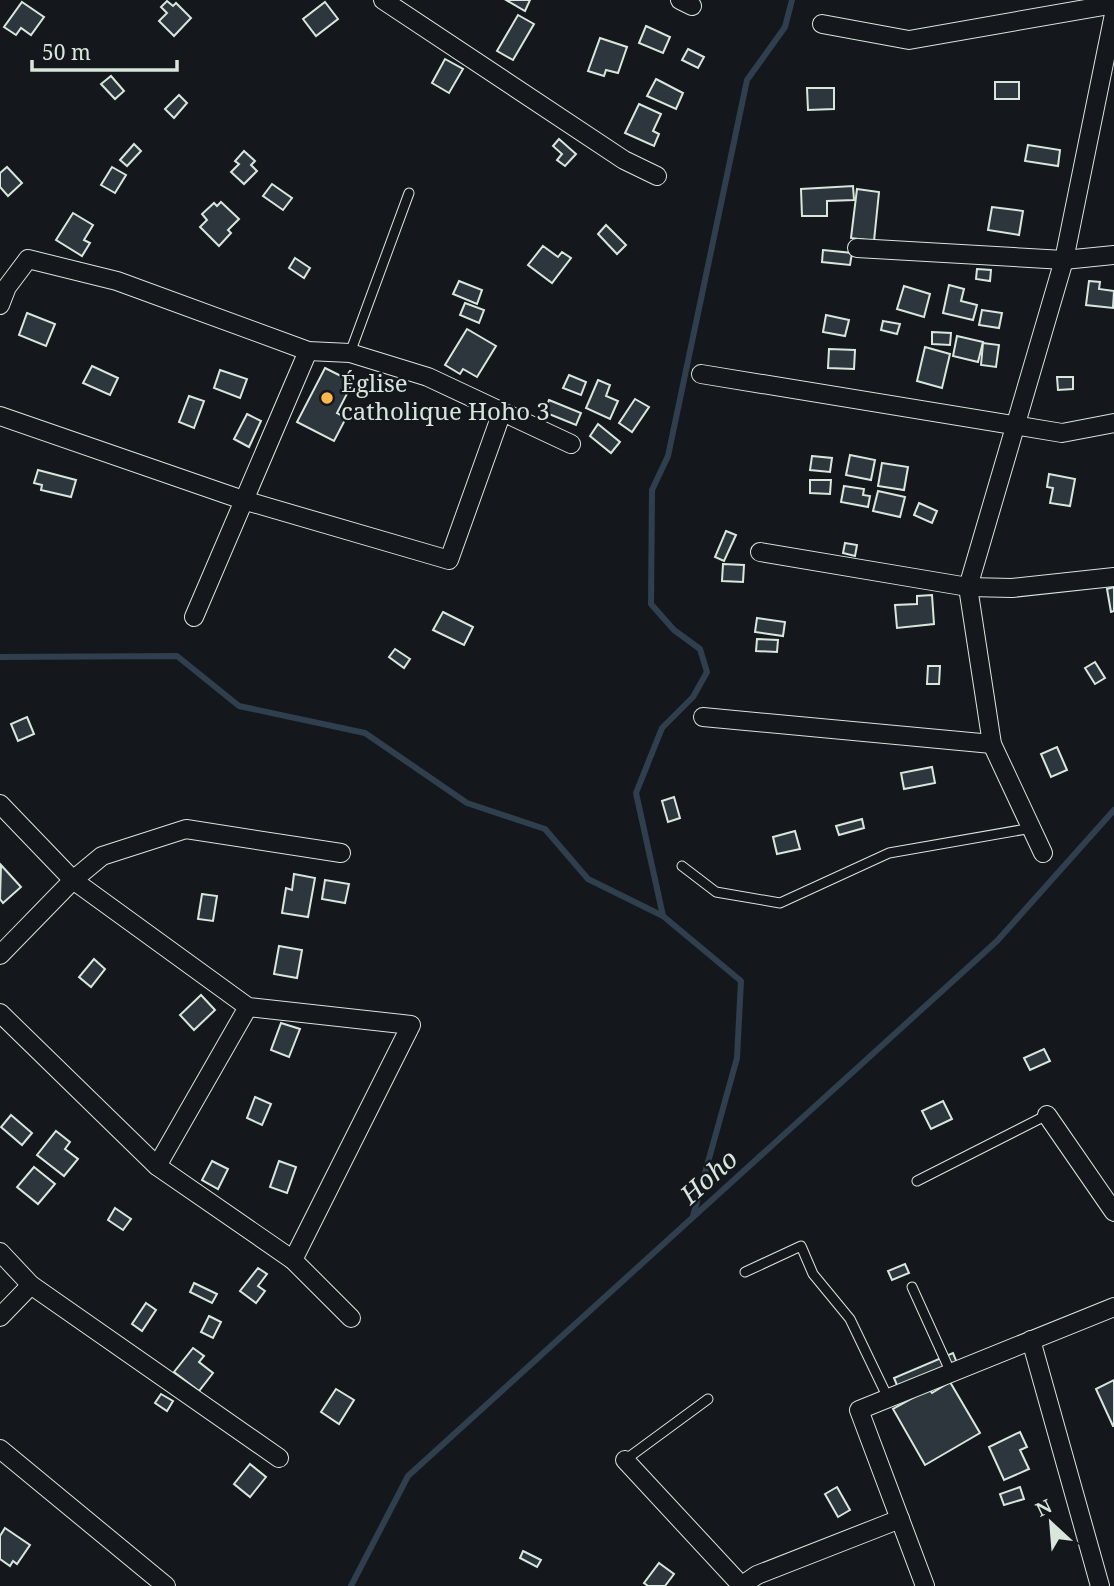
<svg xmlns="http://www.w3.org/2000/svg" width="1114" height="1586" viewBox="0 0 1114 1586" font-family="'Noto Serif',serif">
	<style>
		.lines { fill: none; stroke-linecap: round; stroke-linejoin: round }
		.stream { stroke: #2f3f4d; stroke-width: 6 }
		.building { fill: #2c363c; stroke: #d8e6dc; stroke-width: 2 }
		.lane-casing { stroke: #d8e6dc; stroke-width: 11 }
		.street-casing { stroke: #d8e6dc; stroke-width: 20 }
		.lane { stroke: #14181c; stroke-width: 9 }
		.street { stroke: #14181c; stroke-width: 18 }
		.poi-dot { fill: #ffb74d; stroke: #14181c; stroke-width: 2.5 }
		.labels { text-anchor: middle; stroke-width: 5; stroke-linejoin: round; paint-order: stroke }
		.poi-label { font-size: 24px; fill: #d8e6dc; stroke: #14181c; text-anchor: start }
		.water-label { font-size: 26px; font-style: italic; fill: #d8e6dc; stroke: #14181c }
	</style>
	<rect width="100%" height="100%" fill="#14181c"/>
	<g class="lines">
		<g class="stream">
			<path d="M0 657 177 656 239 706 365 733 467 803 545 829 588 879 663 916 741 981 737 1058 693 1216"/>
			<path d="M663 916 636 793 662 728 693 697 707 672 700 649 674 630 651 604 652 490 668 456 747 80 785 27 792 0"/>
			<path d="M351 1586 408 1476 997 941 1114 810"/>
		</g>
	</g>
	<g class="building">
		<path d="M506 0H530L525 11Z"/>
		<path d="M167 1 173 6 176 3 191 18 174 36 159 21 167 13 161 7Z"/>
		<path d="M22 2 44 17 31 35 21 28 16 35 4 27Z"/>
		<path d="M325 2 338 19 316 36 303 19Z"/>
		<path d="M518 15 534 24 513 60 497 51Z"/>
		<path d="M646 26 670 37 663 53 639 43Z"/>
		<path d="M600 38 627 47 618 73 606 70 604 76 588 71Z"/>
		<path d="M688 49 704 57 698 68 682 60Z"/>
		<path d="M445 59 463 69 449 93 432 83Z"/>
		<path d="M111 76 124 91 115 99 101 84Z"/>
		<path d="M656 79 683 93 676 109 647 96Z"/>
		<rect x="995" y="82" width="24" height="17"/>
		<path d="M807 88H834V109L808 110Z"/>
		<path d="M179 95 187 103 174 118 165 109Z"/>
		<path d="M639 104 661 114 653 131 659 134 654 146 625 133Z"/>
		<path d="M559 139 576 154 565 166 557 160 562 154 553 146Z"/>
		<path d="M134 144 141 151 127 166 120 160Z"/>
		<path d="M1028 145 1060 150 1058 166 1025 161Z"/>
		<path d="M244 151 255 161 251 165 257 171 244 184 231 172 239 164 235 161Z"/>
		<path d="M7 167 22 183 8 196 0 187V173Z"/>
		<path d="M112 167 126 175 115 193 101 185Z"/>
		<path d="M272 184 292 198 283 210 263 196Z"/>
		<path d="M853 186 854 200 827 201V216H802L801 189Z"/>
		<path d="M857 189 879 192 874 241 851 238Z"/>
		<path d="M221 202 239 219 228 230 231 233 219 246 200 227 207 220 202 214 214 203 217 206Z"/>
		<path d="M992 207 1023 211 1019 235 988 230Z"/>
		<path d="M73 213 93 225 84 240 90 243 82 256 56 240Z"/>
		<path d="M606 225 626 245 617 254 598 234Z"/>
		<path d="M543 246 558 257 562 252 571 258 552 283 528 265Z"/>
		<path d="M823 250 852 253 850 265 822 262Z"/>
		<path d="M295 258 310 268 304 278 289 268Z"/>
		<path d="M977 269 991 270 990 281 976 279Z"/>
		<path d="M459 281 482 290 477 304 453 294Z"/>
		<path d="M1089 281 1100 282 1099 289 1114 291 1113 308 1086 305Z"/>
		<path d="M949 285 964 289 961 301 977 305 973 320 943 313Z"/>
		<path d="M904 286 930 294 924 317 897 309Z"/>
		<path d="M465 303 484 310 479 323 460 315Z"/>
		<path d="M982 310 1002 313 999 328 979 325Z"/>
		<path d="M27 313 55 324 46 346 19 335Z"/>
		<path d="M826 315 849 320 845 336 823 332Z"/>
		<path d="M883 321 900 324 897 334 881 330Z"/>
		<path d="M467 329 496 346 477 377 463 369 460 374 445 365Z"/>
		<path d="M932 332 951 333 950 345 932 344Z"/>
		<path d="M957 336 983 342 978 362 953 356Z"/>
		<path d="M983 343 999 345 996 367 981 365Z"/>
		<path d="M925 347 950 354 942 388 917 381Z"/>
		<path d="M829 349 855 350 854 369 828 368Z"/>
		<path d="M92 366 118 378 110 395 83 383Z"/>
		<path d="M325 368 353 382 337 413 346 418 334 441 297 422Z"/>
		<path d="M220 370 247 379 240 398 214 388Z"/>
		<path d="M569 375 586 382 581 395 563 388Z"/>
		<path d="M1057 377H1073V389L1058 390Z"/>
		<path d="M598 380 610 385 606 396 618 401 610 419 586 408Z"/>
		<path d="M189 396 204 401 194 428 179 422Z"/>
		<path d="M635 399 649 407 632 432 619 423Z"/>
		<path d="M549 400 581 413 576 425 544 412Z"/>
		<path d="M247 414 261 421 249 447 234 439Z"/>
		<path d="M598 424 620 442 611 453 590 436Z"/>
		<path d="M850 455 875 460 871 480 846 475Z"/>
		<path d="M812 456 832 458 830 472 810 470Z"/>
		<path d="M882 463 908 467 904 490 878 486Z"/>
		<path d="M38 470 76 480 71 497 41 490 42 485 34 483Z"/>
		<path d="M1049 474 1075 479 1070 506 1050 503 1053 488 1047 487Z"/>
		<path d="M810 480H831L830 494 810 493Z"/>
		<path d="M844 486 864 489 863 495 870 496 868 507 841 502Z"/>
		<path d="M878 491 905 497 900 517 873 511Z"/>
		<path d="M919 503 937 511 932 523 914 515Z"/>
		<path d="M726 531 736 535 724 561 715 557Z"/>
		<path d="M845 543 857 545 855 556 843 553Z"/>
		<path d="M723 564 744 565 743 582 722 581Z"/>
		<path d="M1114 587V611L1111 612 1107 589Z"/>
		<path d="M932 595 934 624 897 628 895 605 917 604V596Z"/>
		<path d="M443 612 473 627 464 645 433 630Z"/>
		<path d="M757 618 785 622 783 636 755 632Z"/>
		<path d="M757 639 778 640 777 652 756 651Z"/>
		<path d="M395 649 410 659 404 668 389 657Z"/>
		<path d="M1095 662 1105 678 1095 684 1085 668Z"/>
		<path d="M928 666H940L939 684H927Z"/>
		<path d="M27 717 34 734 18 741 11 724Z"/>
		<path d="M1057 747 1067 770 1051 777 1041 754Z"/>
		<path d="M932 767 935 783 904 789 901 773Z"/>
		<path d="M674 797 680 818 668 822 662 801Z"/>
		<path d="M862 819 864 828 839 835 836 826Z"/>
		<path d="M795 831 800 849 777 854 773 837Z"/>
		<path d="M1 865 21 887 3 903 0 899Z"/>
		<path d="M294 874 315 878 308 917 282 913 286 888 292 890Z"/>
		<path d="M325 880 349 884 345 903 322 899Z"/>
		<path d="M202 894 217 896 213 921 198 919Z"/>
		<path d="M279 946 302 950 297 978 274 974Z"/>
		<path d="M94 959 105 969 91 987 79 977Z"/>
		<path d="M201 995 215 1010 194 1030 180 1015Z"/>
		<path d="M281 1023 300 1029 289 1057 271 1050Z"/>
		<path d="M1044 1049 1050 1061 1030 1070 1024 1058Z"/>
		<path d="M255 1097 271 1104 262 1125 247 1118Z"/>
		<path d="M943 1101 952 1119 931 1129 922 1111Z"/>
		<path d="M11 1115 32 1133 22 1145 1 1127Z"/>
		<path d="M56 1131 70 1142 65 1149 78 1159 64 1176 37 1155Z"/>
		<path d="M212 1161 228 1169 218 1189 202 1180Z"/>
		<path d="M279 1161 296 1167 287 1193 270 1187Z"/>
		<path d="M34 1167 55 1184 38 1204 17 1187Z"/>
		<path d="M115 1208 131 1219 123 1230 108 1220Z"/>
		<path d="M905 1264 909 1273 892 1280 888 1271Z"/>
		<path d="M258 1268 267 1274 258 1286 265 1291 256 1303 240 1291Z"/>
		<path d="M194 1283 217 1294 212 1303 190 1292Z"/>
		<path d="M146 1303 156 1310 142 1331 132 1324Z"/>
		<path d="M209 1316 221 1322 213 1338 201 1332Z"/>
		<path d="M193 1348 204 1356 199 1362 213 1373 199 1391 174 1372Z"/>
		<path d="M953 1353 961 1373 902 1397 894 1378Z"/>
		<path d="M1114 1380V1426H1113L1096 1389Z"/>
		<path d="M950 1382 980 1433 925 1465 893 1409 929 1389 932 1393Z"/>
		<path d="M336 1389 354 1400 339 1424 321 1412Z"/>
		<path d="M161 1394 173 1401 167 1411 155 1403Z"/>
		<path d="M1020 1432 1027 1447 1020 1450 1029 1469 1004 1480 989 1447Z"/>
		<path d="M250 1464 266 1477 250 1497 234 1484Z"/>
		<path d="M837 1487 850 1510 838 1517 825 1494Z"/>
		<path d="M1020 1487 1024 1499 1004 1505 1000 1494Z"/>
		<path d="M5 1528 30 1545 17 1564 13 1561 10 1566 0 1559V1536Z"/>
		<path d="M523 1551 541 1560 537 1567 520 1558Z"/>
		<path d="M659 1563 674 1574 665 1586H648L644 1583Z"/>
	</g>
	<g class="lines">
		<g class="lane-casing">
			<g id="lane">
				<path d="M350 353 409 193"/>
				<path d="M682 866 716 892 780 903 889 853 1032 828"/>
				<path d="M917 1181 1047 1115"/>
				<path d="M745 1272 801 1246 813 1274 850 1319 888 1398"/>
				<path d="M912 1287 951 1373"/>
				<path d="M625 1460 708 1399"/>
			</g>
		</g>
		<g class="street-casing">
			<g id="street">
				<path d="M383 0 624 160 657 176"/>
				<path d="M680 0 692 6"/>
				<path d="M822 24 909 40 1114 4"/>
				<path d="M857 248 1064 260 1114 255"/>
				<path d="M0 305 7 287 28 259 117 281 308 351 350 353 428 377 571 444"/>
				<path d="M701 374 1062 433 1114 423"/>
				<path d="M0 416 243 500 449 560 502 412"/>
				<path d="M760 552 968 587 1012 588 1114 577"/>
				<path d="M194 617 308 351"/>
				<path d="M703 717 992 744"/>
				<path d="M0 804 73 880 248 1007 411 1025 293 1260"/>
				<path d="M1043 853 992 744 968 587 1064 260 1114 14"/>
				<path d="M0 955 73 880 102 856 186 829 341 853"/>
				<path d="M0 1013 157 1166 293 1260 351 1318"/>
				<path d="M1047 1115 1114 1212"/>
				<path d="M157 1166 248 1007"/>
				<path d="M0 1252 31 1285 279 1458"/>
				<path d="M0 1317 31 1285"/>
				<path d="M1031 1340 1100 1586"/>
				<path d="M0 1449 166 1586"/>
				<path d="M625 1460 741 1585"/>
				<path d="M741 1586 757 1575 900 1519"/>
				<path d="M925 1586 859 1410 1114 1307"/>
			</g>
		</g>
		<use href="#lane" class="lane"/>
		<use href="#street" class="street"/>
	</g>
	<circle class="poi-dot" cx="327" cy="398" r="7"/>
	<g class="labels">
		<g class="poi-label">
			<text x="341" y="392">Église<tspan x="341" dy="28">catholique Hoho 3</tspan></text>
		</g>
		<g class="water-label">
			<text transform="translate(709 1177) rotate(-42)" y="9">Hoho</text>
		</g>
	</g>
	<g transform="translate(1051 1523) rotate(334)" stroke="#14181c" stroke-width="5" paint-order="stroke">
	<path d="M0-5L12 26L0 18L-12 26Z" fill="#d8e6dc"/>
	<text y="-10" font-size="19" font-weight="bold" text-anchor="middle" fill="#d8e6dc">N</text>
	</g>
	<path d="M32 60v10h145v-10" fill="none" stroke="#d8e6dc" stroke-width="3.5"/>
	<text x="42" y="60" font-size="21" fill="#d8e6dc" stroke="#14181c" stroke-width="5" paint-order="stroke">50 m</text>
</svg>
